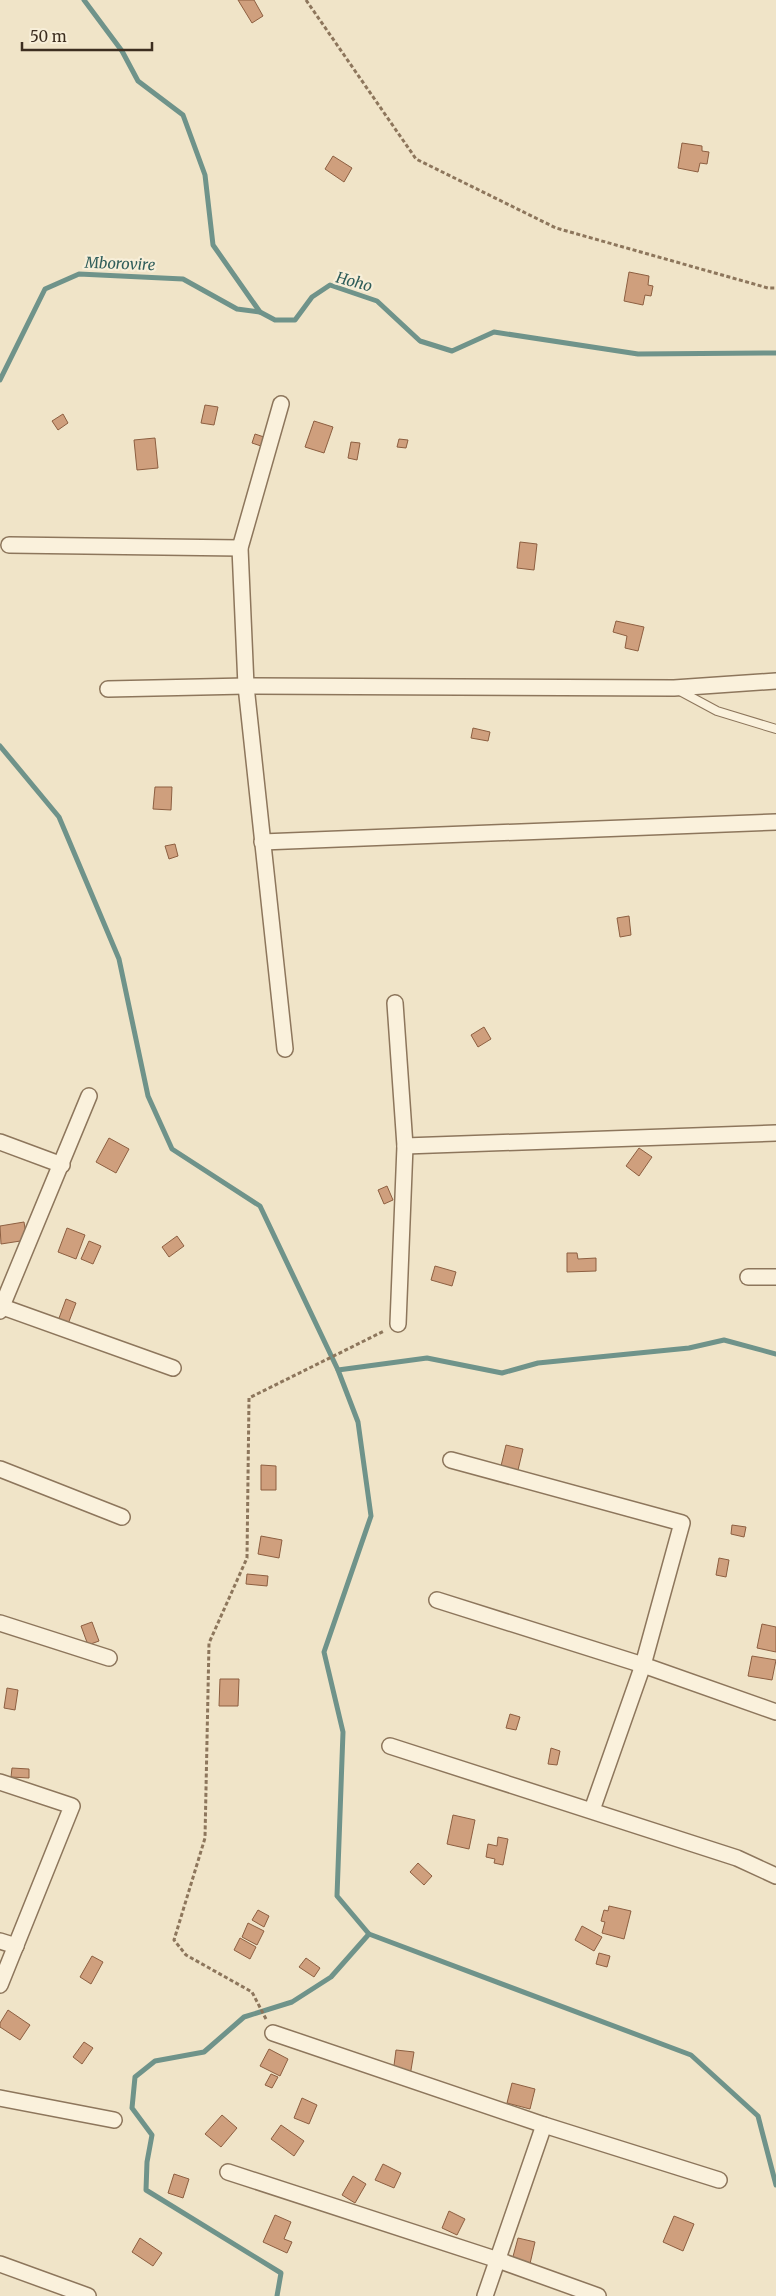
<svg xmlns="http://www.w3.org/2000/svg" width="776" height="2296" viewBox="0 0 776 2296" font-family="Merriweather,serif">
	<style>
		.lines { fill: none; stroke-linecap: round; stroke-linejoin: round }
		.stream { stroke: #6f938a; stroke-width: 5 }
		.building { fill: #cf9f7d; stroke: #8d5f41 }
		.lane-casing { stroke: #8d765c; stroke-width: 10 }
		.street-casing { stroke: #8d765c; stroke-width: 18 }
		.path { stroke: #8d765c; stroke-width: 3; stroke-dasharray: 4 2.5; stroke-linecap: butt }
		.lane { stroke: #faf1dc; stroke-width: 8 }
		.street { stroke: #faf1dc; stroke-width: 15 }
		.labels { text-anchor: middle; stroke-width: 4.5; stroke-linejoin: round; paint-order: stroke }
		.water-label { font-size: 15px; font-style: italic; fill: #2f5d5a; stroke: #f7eed8 }
	</style>
	<rect width="100%" height="100%" fill="#f0e4c8"/>
	<g class="lines">
		<g class="stream">
			<path d="M84 0 122 51 138 81 183 115 205 175 213 245 260 312 275 320H295L312 297 330 285 377 301 420 341 452 351 494 332 638 354 776 353"/>
			<path d="M0 380 45 289 79 274 183 279 237 309 260 312"/>
			<path d="M0 746 59 817 119 959 148 1096 172 1149 260 1206 338 1370 358 1422 371 1516 324 1652 343 1732 337 1896 369 1934 691 2055 758 2116 776 2185"/>
			<path d="M338 1370 427 1358 502 1373 538 1363 689 1348 724 1340 776 1354"/>
			<path d="M277 2296 281 2273 146 2190 147 2162 152 2135 132 2108 135 2077 155 2061 204 2052 244 2017 292 2002 331 1977 369 1934"/>
		</g>
	</g>
	<g class="building">
		<path d="M238 0H254L263 16 252 23Z"/>
		<path d="M682 143 702 146V151L709 152 707 164 700 163 698 172 678 168Z"/>
		<path d="M333 156 352 168 344 182 325 169Z"/>
		<path d="M629 272 649 276 648 285 653 286 651 296 645 295 643 305 624 301Z"/>
		<path d="M205 405 218 407 214 425 201 423Z"/>
		<path d="M63 414 68 423 58 430 52 421Z"/>
		<path d="M314 421 333 427 324 453 305 447Z"/>
		<path d="M255 434 267 438 264 447 252 443Z"/>
		<path d="M155 438 158 468 137 470 134 440Z"/>
		<path d="M399 439 408 440 406 448 397 447Z"/>
		<path d="M351 442 360 443 357 460 348 458Z"/>
		<path d="M520 542 537 544 534 570 517 568Z"/>
		<path d="M616 621 644 627 638 651 625 648 627 636 613 632Z"/>
		<path d="M473 728 490 732 488 741 471 738Z"/>
		<path d="M155 787H172L171 810 153 809Z"/>
		<path d="M175 844 178 856 169 859 165 846Z"/>
		<path d="M629 916 631 935 620 937 617 918Z"/>
		<path d="M484 1027 491 1039 478 1047 471 1035Z"/>
		<path d="M109 1138 129 1149 116 1173 96 1162Z"/>
		<path d="M639 1148 652 1157 639 1176 626 1166Z"/>
		<path d="M387 1186 393 1200 384 1204 378 1190Z"/>
		<path d="M24 1222 27 1240 1 1244 0 1226Z"/>
		<path d="M67 1228 85 1235 76 1259 58 1252Z"/>
		<path d="M177 1236 184 1246 169 1257 162 1247Z"/>
		<path d="M89 1241 101 1246 93 1264 81 1259Z"/>
		<path d="M567 1253H577L578 1259 596 1258V1271L567 1272Z"/>
		<path d="M435 1266 456 1272 452 1286 431 1280Z"/>
		<path d="M66 1299 76 1303 68 1324 58 1321Z"/>
		<path d="M506 1445 523 1449 518 1470 501 1466Z"/>
		<path d="M261 1465 276 1466V1490H261Z"/>
		<path d="M732 1525 746 1527 744 1537 731 1534Z"/>
		<path d="M261 1536 282 1540 279 1558 258 1554Z"/>
		<path d="M719 1558 729 1560 726 1577 716 1575Z"/>
		<path d="M247 1574 268 1576 267 1586 246 1584Z"/>
		<path d="M92 1622 99 1641 88 1645 81 1626Z"/>
		<path d="M762 1624 776 1627V1652L757 1648Z"/>
		<path d="M752 1656 776 1660 772 1680 748 1676Z"/>
		<path d="M220 1679H239L238 1706H219Z"/>
		<path d="M7 1688 18 1690 15 1710 4 1708Z"/>
		<path d="M510 1714 520 1717 516 1730 506 1728Z"/>
		<path d="M551 1748 560 1751 557 1765 548 1764Z"/>
		<path d="M12 1768 29 1769V1778L11 1777Z"/>
		<path d="M453 1815 475 1820 469 1849 447 1844Z"/>
		<path d="M498 1837 508 1839 503 1865 494 1863 495 1859 486 1857 488 1844 497 1846Z"/>
		<path d="M418 1863 432 1876 424 1885 410 1872Z"/>
		<path d="M609 1906 631 1911 624 1939 602 1933 605 1922 601 1921 604 1910 608 1911Z"/>
		<path d="M258 1910 269 1916 264 1927 252 1920Z"/>
		<path d="M248 1923 264 1931 257 1945 242 1937Z"/>
		<path d="M582 1926 602 1937 594 1951 575 1940Z"/>
		<path d="M240 1938 256 1947 250 1959 234 1950Z"/>
		<path d="M599 1953 610 1956 607 1967 596 1964Z"/>
		<path d="M92 1956 103 1962 91 1984 80 1977Z"/>
		<path d="M306 1958 320 1968 314 1977 299 1967Z"/>
		<path d="M8 2010 30 2025 20 2040 0 2027V2023Z"/>
		<path d="M84 2042 93 2048 82 2064 73 2057Z"/>
		<path d="M269 2049 288 2059 280 2076 260 2066Z"/>
		<path d="M396 2050 414 2052 410 2076 393 2073Z"/>
		<path d="M271 2074 278 2077 272 2088 265 2085Z"/>
		<path d="M512 2083 535 2089 530 2109 507 2103Z"/>
		<path d="M302 2098 317 2105 309 2124 294 2118Z"/>
		<path d="M222 2115 237 2128 221 2147 205 2134Z"/>
		<path d="M281 2125 304 2141 294 2156 271 2139Z"/>
		<path d="M383 2164 401 2173 394 2188 375 2180Z"/>
		<path d="M174 2174 189 2179 183 2198 168 2193Z"/>
		<path d="M353 2176 366 2184 355 2203 342 2195Z"/>
		<path d="M449 2211 465 2219 457 2235 442 2228Z"/>
		<path d="M275 2215 291 2222 284 2239 292 2242 287 2253 263 2242Z"/>
		<path d="M674 2216 694 2224 683 2251 663 2242Z"/>
		<path d="M140 2238 162 2253 153 2266 132 2252Z"/>
		<path d="M518 2238 535 2242 529 2268 511 2264Z"/>
	</g>
	<g class="lines">
		<g class="lane-casing">
			<path id="lane" d="M678 690 717 711 776 729"/>
		</g>
		<g class="street-casing">
			<g id="street">
				<path d="M281 404 240 548 246 686 285 1049"/>
				<path d="M9 545 240 548"/>
				<path d="M108 689 246 686 674 688 776 681"/>
				<path d="M262 842 776 822"/>
				<path d="M395 1003 405 1146 398 1324"/>
				<path d="M0 1142 62 1165"/>
				<path d="M405 1146 776 1133"/>
				<path d="M748 1277H776"/>
				<path d="M0 1306 173 1368"/>
				<path d="M0 1311 89 1096"/>
				<path d="M451 1460 682 1523 643 1665 592 1810"/>
				<path d="M0 1469 122 1517"/>
				<path d="M437 1600 643 1665 776 1712"/>
				<path d="M0 1623 109 1658"/>
				<path d="M390 1746 737 1858 776 1876"/>
				<path d="M0 1782 72 1806 0 1985"/>
				<path d="M0 1941 16 1946"/>
				<path d="M273 2033 544 2125 719 2180"/>
				<path d="M0 2098 114 2120"/>
				<path d="M228 2172 498 2260 598 2296"/>
				<path d="M0 2264 88 2296"/>
				<path d="M485 2296 544 2125"/>
			</g>
		</g>
		<g class="path">
			<path d="M306 0 416 159 556 228 768 288H776"/>
			<path d="M266 2019 252 1992 186 1955 174 1940 205 1838 209 1643 247 1558 249 1398 384 1331"/>
		</g>
		<use href="#lane" class="lane"/>
		<use href="#street" class="street"/>
	</g>
	<g class="labels">
		<g class="water-label">
			<text transform="translate(120 264) rotate(2)" y="5">Mborovire</text>
			<text transform="translate(354 282) rotate(15)" y="5">Hoho</text>
		</g>
	</g>
	<path d="M22 42v8h130v-8" fill="none" stroke="#3d2e20" stroke-width="2.5"/>
	<text x="30" y="42" font-size="15" fill="#3d2e20" stroke="#f7eed8" stroke-width="4" paint-order="stroke">50 m</text>
</svg>
